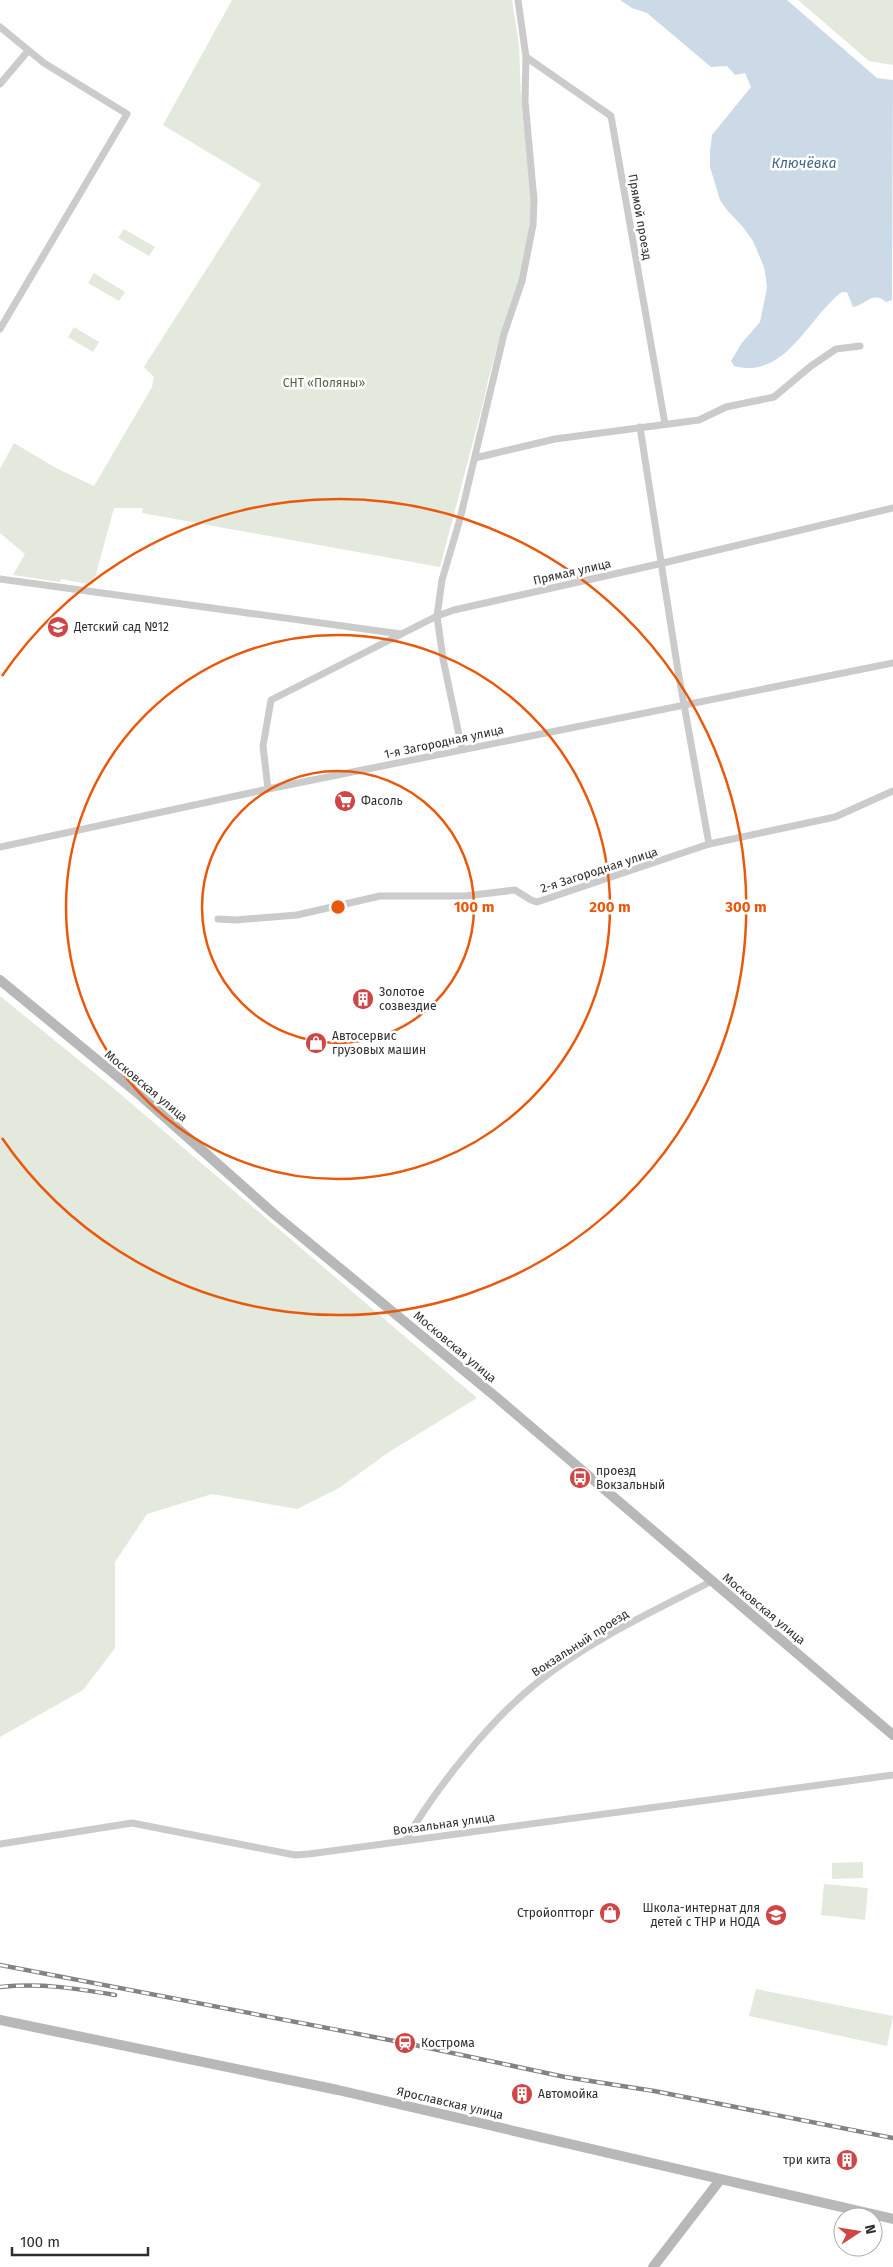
<svg xmlns="http://www.w3.org/2000/svg" width="893" height="2267" viewBox="0 0 893 2267" font-family="'Fira Sans',sans-serif">
	<style>
		.green { fill: #e3e9dd }
		.water { fill: #ccdae7 }
		.lines { fill: none; stroke-linecap: round; stroke-linejoin: round }
		.street { stroke: #cbcbcb; stroke-width: 7 }
		.secondary { stroke: #b8b8b8; stroke-width: 10 }
		.rail-casing { stroke: #838383; stroke-width: 4.5 }
		.rail { stroke: #fff; stroke-width: 2.5; stroke-dasharray: 8; stroke-linecap: butt }
		.ring { fill: none; stroke: #e8590c; stroke-width: 2.5 }
		.labels { text-anchor: middle; stroke-width: 5; stroke-linejoin: round; paint-order: stroke }
		.street-label { font-size: 12px; fill: #2e2e2e; stroke: #fff }
		.park-label { font-size: 12px; fill: #4f6441; stroke: #fff }
		.poi-label { font-size: 12px; fill: #2e2e2e; stroke: #fff; text-anchor: start }
		.water-label { font-size: 14px; font-style: italic; fill: #466886; stroke: #fff }
		.centre { fill: #e8590c; stroke: #fff; stroke-width: 2.5 }
		.ring-label { font-size: 15px; text-anchor: middle; font-weight: bold; fill: #e8590c; stroke: #fff; stroke-width: 5; stroke-linejoin: round; paint-order: stroke }
	</style>
	<rect width="100%" height="100%" fill="#fff"/>
	<g class="green">
		<path d="M232 0H512L519 45 521 97 531 200 529 229 520 280 502 330 488 380 485 396 440 567 142 513 143 508H114L93 585 61 579 60 582 13 575 25 554 0 533V469L14 443 56 468 94 486 152 387 154 377 144 367 261 184 163 125Z"/>
		<path d="M798 0H893V65L869 61Z"/>
		<path d="M124 229 155 247 149 256 118 238Z"/>
		<path d="M94 273 125 292 119 301 88 283Z"/>
		<path d="M74 327 99 342 93 352 68 337Z"/>
		<path d="M0 996 112 1087 477 1398 389 1452 339 1488 297 1509 212 1494 147 1514 115 1562V1648L83 1690 0 1737Z"/>
		<path d="M863 1862V1878L832 1879V1863Z"/>
		<path d="M824 1884 868 1888 865 1920 821 1915Z"/>
		<path d="M756 1989 893 2016 887 2046 749 2016Z"/>
	</g>
	<path class="water" d="M620 0H787L877 78 893 80 892 300 886 302C873 290 865 305 853 307L847 292H842C808 317 786 380 734 366L731 361 741 344 760 322 767 288 766 278 764 267 753 241 743 227 727 210 720 200 710 167V151L712 135 751 87 745 73 735 75 727 66 711 67 647 13 632 8Z"/>
	<g class="lines">
		<g class="street">
			<path d="M0 27 44 63 127 114 0 329"/>
			<path d="M526 57 611 116 665 424"/>
			<path d="M0 84 28 51"/>
			<path d="M640 427 678 671 709 844"/>
			<path d="M475 458 555 439 699 420 726 407 774 397 811 366 836 349 860 346"/>
			<path d="M0 579 401 634"/>
			<path d="M462 749 443 659 437 616 442 580 460 519 504 334 522 281 533 225 534 200 525 101 526 57 518 0"/>
			<path d="M268 789 263 746 271 700 437 616 454 610 663 563 893 508"/>
			<path d="M0 847 268 789 893 663"/>
			<path d="M218 919 236 920 297 915 380 896H465L515 890 531 900 537 902 709 844 835 817 893 791"/>
			<path d="M405 1841C436 1788 490 1720 538 1682 590 1640 654 1611 712 1581"/>
			<path d="M0 1844 132 1823 295 1855 309 1854 893 1775"/>
		</g>
		<g class="secondary">
			<path d="M0 980 141 1096 274 1214 496 1397 893 1735"/>
			<path d="M0 2020 338 2090 893 2219"/>
			<path d="M653 2267 720 2180"/>
		</g>
		<g class="rail-casing">
			<g id="rail">
				<path d="M0 1965 405 2043 565 2077 654 2091 893 2138"/>
				<path d="M0 1987C42 1983 74 1988 115 1995"/>
			</g>
		</g>
		<use href="#rail" class="rail"/>
	</g>
	<g class="ring">
		<circle cx="338" cy="907" r="136"/>
		<circle cx="338" cy="907" r="272"/>
		<path d="M2 676A408 408 0 1 1 2 1138"/>
	</g>
	<defs>
		<g id="school-disc" transform="scale(1.125)"><circle r="9.5" fill="#cf4646" stroke="#fff"/><path d="M0-5L7-2L0 1L-7-2ZM-4 1L0 2.5L4 1V4Q0 6-4 4Z" fill="#fff"/></g>
		<g id="supermarket-disc" transform="scale(1.125)"><circle r="9.5" fill="#cf4646" stroke="#fff"/><path d="M-6-5.5h2.5l.6 2H6L4.5 2H-2.5L-4.4-4H-6ZM-1.5 3.2a1.3 1.3 0 1 0 .1 0ZM3 3.2a1.3 1.3 0 1 0 .1 0Z" fill="#fff"/></g>
		<g id="building-disc" transform="scale(1.125)"><circle r="9.5" fill="#cf4646" stroke="#fff"/><path d="M-4-6H4V6H1V3H-1V6H-4ZM-2.5-4.3h1.7v1.8h-1.7ZM.8-4.3h1.7v1.8H.8ZM-2.5-1h1.7V.8h-1.7ZM.8-1h1.7V.8H.8Z" fill="#fff"/></g>
		<g id="shop-disc" transform="scale(1.125)"><circle r="9.5" fill="#cf4646" stroke="#fff"/><path d="M-5-2.5h2.3a2.7 3.5 0 0 1 5.4 0H5L5.5 6h-11ZM-1.5-2.5h3a1.5 2.3 0 0 0-3 0Z" fill="#fff"/></g>
		<g id="bus-disc" transform="scale(1.125)"><circle r="9.5" fill="#cf4646" stroke="#fff"/><path d="M-5-6H5V4H4V6H2V4H-2V6H-4V4H-5ZM-3.5-4V0h7V-4ZM-3.5 1.2v1.5H-2V1.2ZM2 1.2v1.5H3.5V1.2Z" fill="#fff"/></g>
		<g id="station-disc" transform="scale(1.125)"><circle r="9.5" fill="#cf4646" stroke="#fff"/><path d="M-3-6H3Q5-6 5-4V2Q5 4 3 4L4.5 6H3L1.5 4h-3L-3 6H-4.5L-3 4Q-5 4-5 2V-4Q-5-6-3-6ZM-3.5-4v3h7v-3ZM-3.5 1v1.5H-2V1ZM2 1v1.5H3.5V1Z" fill="#fff"/></g>
	</defs>
	<g fill-rule="evenodd">
		<use href="#school-disc" x="58" y="627"/>
		<use href="#supermarket-disc" x="345" y="801"/>
		<use href="#building-disc" x="363" y="999"/>
		<use href="#shop-disc" x="316" y="1043"/>
		<use href="#bus-disc" x="580" y="1478"/>
		<use href="#shop-disc" x="610" y="1913"/>
		<use href="#school-disc" x="776" y="1915"/>
		<use href="#station-disc" x="405" y="2043"/>
		<use href="#building-disc" x="522" y="2094"/>
		<use href="#building-disc" x="847" y="2160"/>
	</g>
	<g class="labels">
		<g class="street-label">
			<text transform="translate(640 217) rotate(80)" y="4">Прямой проезд</text>
			<text transform="translate(572 572) rotate(-13)" y="4">Прямая улица</text>
			<text transform="translate(444 742) rotate(-12)" y="4">1-я Загородная улица</text>
			<text transform="translate(599 870) rotate(-18)" y="4">2-я Загородная улица</text>
			<text transform="translate(146 1086) rotate(40)" y="4">Московская улица</text>
			<text transform="translate(455 1347) rotate(40)" y="4">Московская улица</text>
			<text transform="translate(764 1609) rotate(40)" y="4">Московская улица</text>
			<text transform="translate(580 1643) rotate(-33)" y="4">Вокзальный проезд</text>
			<text transform="translate(444 1824) rotate(-8)" y="4">Вокзальная улица</text>
			<text transform="translate(450 2103) rotate(13)" y="4">Ярославская улица</text>
		</g>
		<g class="park-label">
			<text x="324" y="387">СНТ «Поляны»</text>
		</g>
		<g class="poi-label">
			<text x="74" y="631">Детский сад №12</text>
			<text x="361" y="805">Фасоль</text>
			<text x="379" y="996">Золотое<tspan x="379" dy="14">созвездие</tspan></text>
			<text x="332" y="1040">Автосервис<tspan x="332" dy="14">грузовых машин</tspan></text>
			<text x="596" y="1475">проезд<tspan x="596" dy="14">Вокзальный</tspan></text>
			<text x="760" y="1912" text-anchor="end">Школа-интернат для<tspan x="760" dy="14">детей с ТНР и НОДА</tspan></text>
			<text x="594" y="1917" text-anchor="end">Стройоптторг</text>
			<text x="421" y="2047">Кострома</text>
			<text x="538" y="2098">Автомойка</text>
			<text x="831" y="2164" text-anchor="end">три кита</text>
		</g>
		<g class="water-label">
			<text x="804" y="168">Ключёвка</text>
		</g>
	</g>
	<circle cx="338" cy="907" r="8" class="centre"/>
	<g class="ring-label">
		<text x="474" y="912">100 m</text>
		<text x="610" y="912">200 m</text>
		<text x="746" y="912">300 m</text>
	</g>
	<g transform="translate(858 2232) rotate(78)"><circle r="24" fill="#ffffff" stroke="#ababab"/>
	<path d="M0-4L9 19L0 12L-9 19Z" fill="#cf4646"/>
	<text y="-8" font-size="14" font-weight="bold" text-anchor="middle" fill="#2e2e2e">N</text>
	</g>
	<path d="M12 2247v8h136v-8" fill="none" stroke="#2e2e2e" stroke-width="2.5"/>
	<text x="20" y="2247" font-size="15" fill="#2e2e2e" stroke="#ffffff" stroke-width="4" paint-order="stroke">100 m</text>
</svg>
